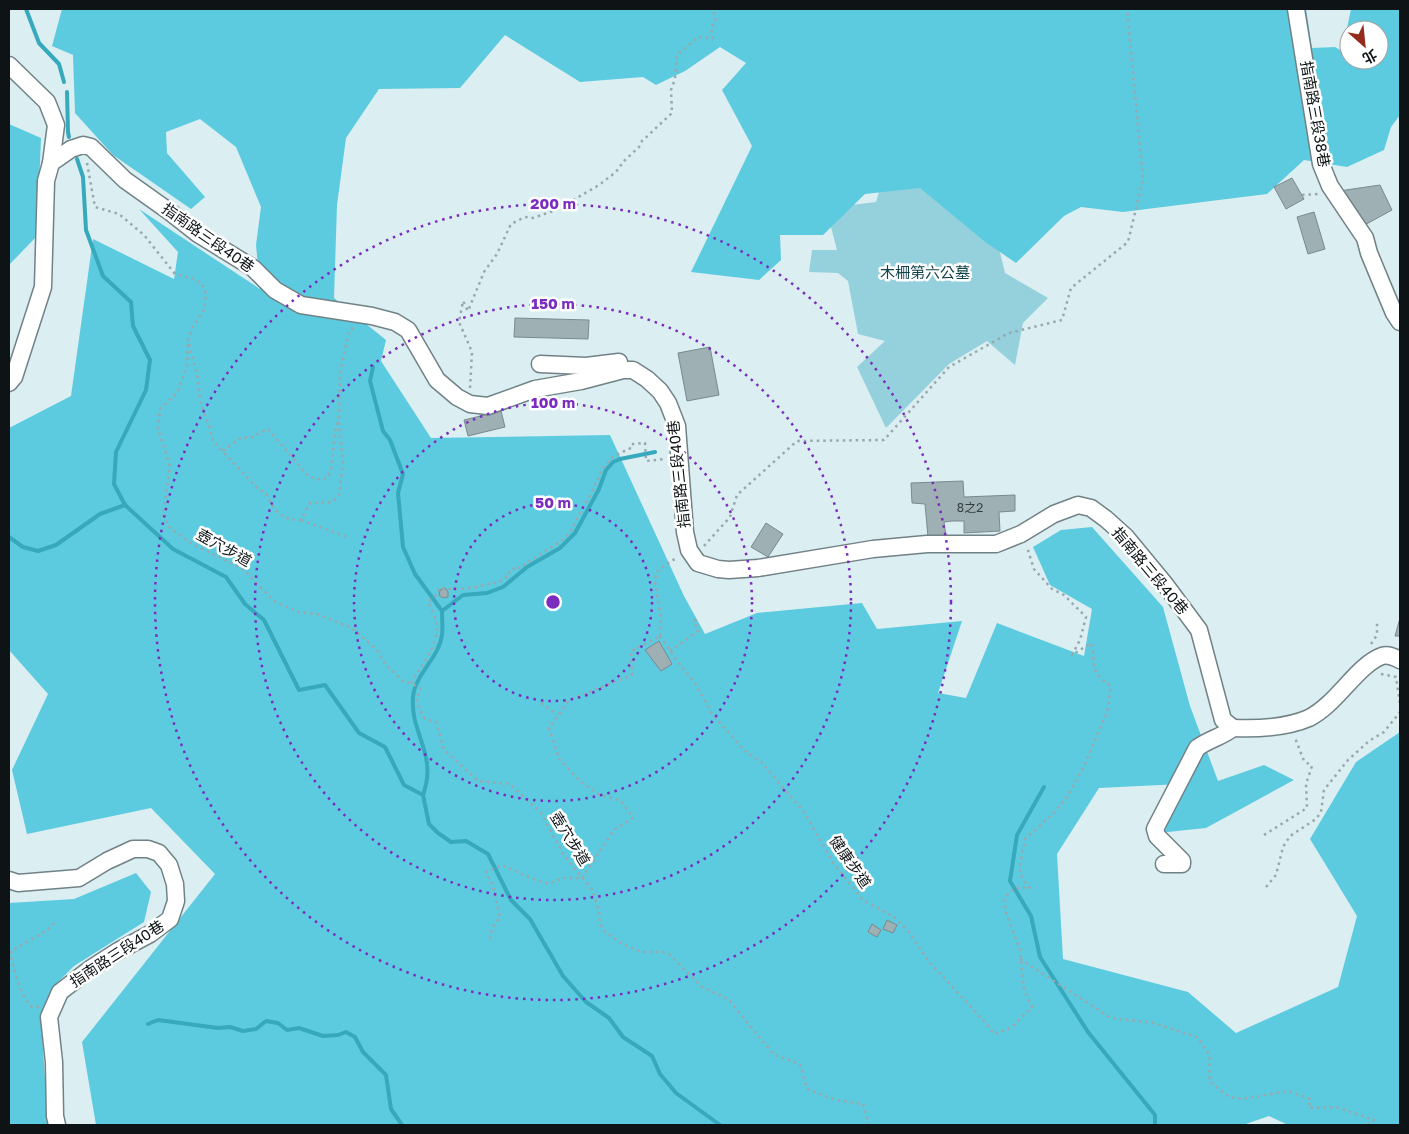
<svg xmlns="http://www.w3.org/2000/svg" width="1409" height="1134" viewBox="0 0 1409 1134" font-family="'Golos Text','Noto Sans TC',sans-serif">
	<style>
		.green { fill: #94d1dd }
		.forest { fill: #5dcbdf }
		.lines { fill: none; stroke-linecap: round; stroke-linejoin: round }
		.stream { stroke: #36a9bd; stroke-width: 4 }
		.building { fill: #9eb0b4; stroke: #788a8e }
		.minor-casing { stroke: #708286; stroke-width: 19 }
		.path { stroke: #99a8ac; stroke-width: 2.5; stroke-dasharray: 2.5 4; stroke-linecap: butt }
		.minor { stroke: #fff; stroke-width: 16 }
		.ring { fill: none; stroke: #7b2cbf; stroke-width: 2.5; stroke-dasharray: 2.5 5 }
		.labels { text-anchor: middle; stroke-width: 5; stroke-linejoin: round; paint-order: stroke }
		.number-label { font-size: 12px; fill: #323b3e }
		.street-label { font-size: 15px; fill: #0e1416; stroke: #fff }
		.park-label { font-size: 15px; fill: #11434c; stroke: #fff }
		.centre { fill: #7b2cbf; stroke: #fff; stroke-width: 2.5 }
		.ring-label { font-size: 15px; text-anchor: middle; font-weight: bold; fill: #7b2cbf; stroke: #fff; stroke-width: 5; stroke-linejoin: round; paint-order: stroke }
	</style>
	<rect width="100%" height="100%" fill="#dbeef2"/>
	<path class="green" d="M889 159 992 219 1005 273 1048 298 1023 323 1015 365 987 341 949 364 886 428 857 367 885 341 858 334 848 281 838 273 809 272 812 250H837L826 208 876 202Z"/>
	<g class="forest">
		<path d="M62 9H1306L1312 48 1335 47 1349 55V60H1360L1367 63 1365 60H1379V30H1349V37L1346 33 1351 9H1400V115L1391 127 1384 150 1347 167 1304 160 1267 194 1123 212 1081 207 1064 216 1016 263 984 241 920 188 865 194 823 235H780L781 260 759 280 691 272 752 146 722 90 746 63 720 47 685 71 656 85 643 77 580 82 505 35 460 88 379 89 346 138 337 205 334 298 386 340 381 361 431 438 610 435 684 596 705 634 757 613 862 603 877 629 962 621 938 693 966 698 997 623 1084 656 1092 609 1050 585 1033 547 1061 530 1092 527 1163 607 1190 706 1218 781 1264 765 1294 780 1206 828 1158 833 1181 784 1099 788 1057 854 1063 959 1188 992 1236 1033 1338 987 1357 916 1310 839 1356 762 1400 732V1125H1288L1269 1116 1243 1125H96L82 1042 215 874 151 808 27 834 12 770 48 694 9 650V428L71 396 93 239 174 279 178 252 139 209 260 289 256 245 261 207 236 147 200 119 166 132 167 153 205 197 191 209 113 155 75 113 73 55 52 46Z"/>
		<path d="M9 124 41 138 37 236 9 265Z"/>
		<path d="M136 873 151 892 144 922 74 966 53 987 41 1021 48 1121 47 1125H9V903L74 899Z"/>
	</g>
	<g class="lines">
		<g class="stream">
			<path d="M26 9 39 43 59 64 64 82"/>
			<path d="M67 92 68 132 69 137"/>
			<path d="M77 159 83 177 86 230 103 276 131 302 133 326 150 360 146 390 116 452 114 484 125 505 173 549 226 577 245 604 264 620 299 690 325 685 359 733 385 747 404 785 423 795 429 824 438 833 451 842 466 841 488 854 511 900 530 919 563 976 586 1002 609 1018 623 1037 652 1056 660 1074 676 1093 720 1125"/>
			<path d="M373 367 370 381 383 431 390 440 403 474 398 493 403 547 415 574 442 611"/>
			<path d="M9 537 23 547 38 551 56 545 100 514 125 505"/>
			<path d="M1044 787 1017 835 1010 881 1031 916 1040 957 1088 1032 1155 1115V1125"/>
			<path d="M423 795C438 754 410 734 413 697 415 674 439 658 442 635 443 627 442 619 442 611L463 595 487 593 503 587 527 567 560 548 575 533 599 489 606 470 613 462 620 459 655 452"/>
			<path d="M148 1024 158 1020 218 1028 230 1027 243 1031 256 1029 266 1021 278 1023 287 1030 299 1028 323 1036 338 1035 346 1032 355 1037 363 1052 386 1075 391 1109 402 1125"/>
		</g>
	</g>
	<g class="building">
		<path d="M1292 178 1304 199 1286 209 1274 187Z"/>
		<path d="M1380 185 1392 210 1361 227 1339 191Z"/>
		<path d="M1314 212 1325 249 1308 254 1297 217Z"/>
		<path d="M515 318 589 320 588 339 514 337Z"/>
		<path d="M710 347 719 395 687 401 678 353Z"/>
		<path d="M501 411 505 427 468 436 464 420Z"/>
		<path d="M963 481 964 497 1015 495V511L999 512 1000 531 964 533V521H952L944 522 946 536 928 537 925 504 912 503 911 483Z"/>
		<path d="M766 523 783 534 768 557 751 547Z"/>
		<path d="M445 588 448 592V597L443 598 439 595 440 590Z"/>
		<path d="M1400 618V636H1395Z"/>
		<path d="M659 641 672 664 661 671 645 650Z"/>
		<path d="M887 920 897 925 893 933 883 929Z"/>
		<path d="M872 924 881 930 877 937 868 932Z"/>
	</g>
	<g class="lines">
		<g class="minor-casing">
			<g id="minor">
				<path d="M1296 9 1321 164 1330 186 1365 238 1369 253 1381 282 1394 313 1400 322"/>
				<path d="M9 65 47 102 56 125 51 163"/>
				<path d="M540 364 586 366 619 362"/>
				<path d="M9 383 14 377 43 287 46 181 51 163 71 149 83 145 91 147 125 180 170 212 198 234 253 268 275 290 301 305 372 316 395 322 408 330 437 380 457 397 470 404 488 406 535 389 581 381 623 370H633L647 379 660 391 668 403 677 426 685 532 689 550 698 563 718 569 729 570 758 568 873 549 927 544H996L1021 534 1054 514 1078 505 1091 508 1106 519 1126 537 1164 583 1199 630 1223 720 1233 728"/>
				<path d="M1233 728C1257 729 1286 728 1309 718 1337 704 1357 665 1382 656 1389 654 1394 657 1400 660"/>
				<path d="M1164 864H1182V861L1157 836 1155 829 1197 748C1209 739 1222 737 1233 728"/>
				<path d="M9 880 18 883 79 878 107 861 133 849H148L159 853 169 865 175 884 176 901 170 919 150 934 118 951 90 969 60 992 49 1017 54 1062 55 1116 57 1125"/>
			</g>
		</g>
		<g class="path">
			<path d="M87 163 95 207 119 214 144 235 175 274 194 279 202 284 206 293 204 310 193 327 188 340 187 365 177 393 160 409 158 429 170 466 163 515 169 527 189 542 243 569 274 601 298 612 317 614 352 628 377 650 385 664 404 682 411 683 420 688 416 702 425 719 436 722 444 750 478 781 510 784 541 813 563 854 592 889 599 912 600 924 603 930 622 944 642 952H663L669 954 702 987 728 999 774 1055 800 1064 807 1089 836 1100 863 1104 869 1125"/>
			<path d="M1302 195 1319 194"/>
			<path d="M189 344 197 374 201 405 209 425 213 441 258 489 266 493C274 510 280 520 301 520L310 503 332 502 339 495 343 463 339 422 340 374 349 331 354 327"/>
			<path d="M470 388 472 352 459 322 463 301 468 311 484 272 497 254 511 224 525 217 533 218 556 210 599 185 616 172 624 161 639 147 641 142 672 113 671 90 675 79 677 55 698 37 713 38 711 29 716 18 712 9"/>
			<path d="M223 451 242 437 250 438 268 429 309 477 322 480 328 477 331 471 336 425 339 422"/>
			<path d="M301 520 350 538"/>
			<path d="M704 546 730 517 737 495 797 441 884 440 949 367 1009 333 1062 320 1071 288 1128 242 1143 179 1127 9"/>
			<path d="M660 636 680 665 695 683 712 714 744 750 761 762 804 812 834 864 863 900 894 917 908 931 930 963 984 1021 994 1034 1011 1028 1032 1007 1024 990 1020 950 1006 913 1004 899C1011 889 1018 886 1030 888 1012 869 1023 861 1025 839L1055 812 1060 805 1066 799 1084 766 1107 712 1111 686C1087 670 1097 666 1091 643L1072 655 1080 640 1086 617 1064 595 1052 589 1034 569 1027 547"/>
			<path d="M660 636 661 617 655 583 656 574 659 569 678 557"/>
			<path d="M1371 644 1377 635V620"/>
			<path d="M670 651 698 631 694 621 700 618"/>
			<path d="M1381 674 1396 677 1400 704"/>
			<path d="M411 683C419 670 438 644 437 629 437 620 432 611 428 603L437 594 439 588C457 590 471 589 488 584 497 582 498 584 506 577L505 576 517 566 519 568 561 541 571 531 583 507 590 496 604 466 614 456 633 447V444L645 443 646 461 665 459"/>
			<path d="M541 703 558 715"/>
			<path d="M1264 835 1307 808 1306 784 1312 766 1304 761 1295 738"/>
			<path d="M582 878 614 830 633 818 621 801 598 794 579 780 559 759 549 728 569 700 632 675 631 651 660 636"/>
			<path d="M1266 887 1276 875 1283 847 1290 836 1316 819 1321 812 1324 790 1348 760 1369 741 1384 732 1400 712"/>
			<path d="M490 939 492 928 500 917 493 886 486 872 502 865 531 878 548 884 563 878H582"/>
			<path d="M11 951C11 964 21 997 31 1006L39 1007"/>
			<path d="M9 953C21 943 45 935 54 923"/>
			<path d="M1020 959 1111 1018 1153 1023 1197 1037 1210 1056 1209 1065 1210 1082 1229 1097 1243 1099 1288 1091 1310 1099 1309 1108 1336 1107 1374 1120 1367 1125"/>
		</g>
		<use href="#minor" class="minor"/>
	</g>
	<g class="ring">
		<circle cx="553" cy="602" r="99"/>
		<circle cx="553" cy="602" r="199"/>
		<circle cx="553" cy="602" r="298"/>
		<circle cx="553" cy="602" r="398"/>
	</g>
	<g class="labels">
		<g class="number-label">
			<text x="970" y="512">8之2</text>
		</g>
		<g class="street-label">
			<text transform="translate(1315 114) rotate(80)" y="5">指南路三段38巷</text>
			<text transform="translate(208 238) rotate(35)" y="5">指南路三段40巷</text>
			<text transform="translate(679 474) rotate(-96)" y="5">指南路三段40巷</text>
			<text transform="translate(224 548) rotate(29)" y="5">壺穴步道</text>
			<text transform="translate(1150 571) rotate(50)" y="5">指南路三段40巷</text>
			<text transform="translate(570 839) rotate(58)" y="5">壺穴步道</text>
			<text transform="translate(850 862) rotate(55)" y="5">健康步道</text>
			<text transform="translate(117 954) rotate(-33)" y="5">指南路三段40巷</text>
		</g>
		<g class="park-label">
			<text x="925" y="278">木柵第六公墓</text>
		</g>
	</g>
	<circle cx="553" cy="602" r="8" class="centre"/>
	<g class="ring-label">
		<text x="553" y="209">200 m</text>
		<text x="553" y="309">150 m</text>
		<text x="553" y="408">100 m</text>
		<text x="553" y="508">50 m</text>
	</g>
	<rect width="1409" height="1134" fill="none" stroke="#0e1416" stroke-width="20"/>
	<g transform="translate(1364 45) rotate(153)"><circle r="24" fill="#ffffff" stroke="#9fa1a2"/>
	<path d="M0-4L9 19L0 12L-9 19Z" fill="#952b1a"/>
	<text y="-8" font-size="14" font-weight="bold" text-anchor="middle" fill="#0e1416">北</text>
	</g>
</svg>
